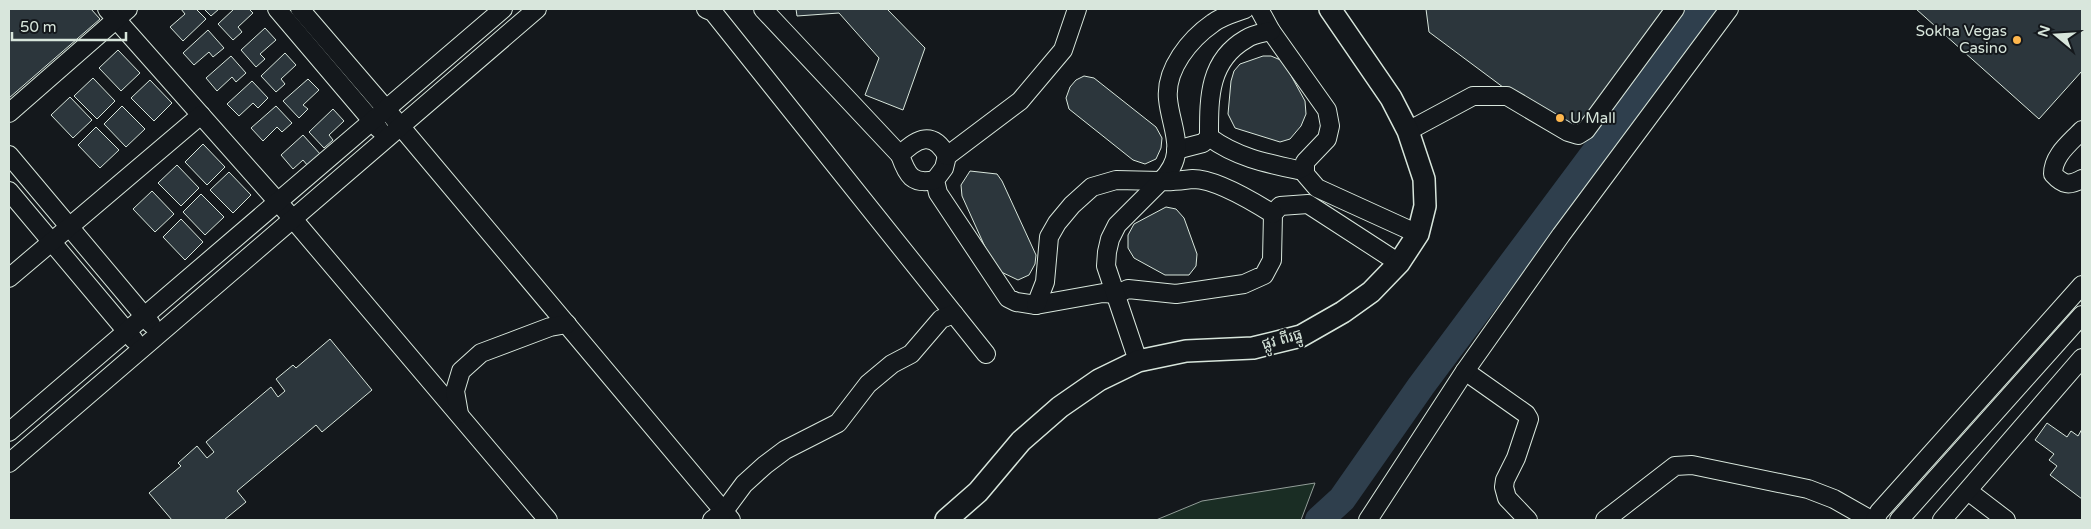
<svg xmlns="http://www.w3.org/2000/svg" width="2091" height="529" viewBox="0 0 2091 529" font-family="'Varela Round','Noto Sans Khmer',sans-serif">
	<style>
		.green { fill: #1a2d24; stroke: #939e99 }
		.lines { fill: none; stroke-linecap: round; stroke-linejoin: round }
		.river { stroke: #2f3f4d; stroke-width: 28 }
		.building { fill: #2c363c; stroke: #d8e6dc }
		.minor-casing { stroke: #d8e6dc; stroke-width: 20 }
		.major-casing { stroke: #d8e6dc; stroke-width: 24 }
		.minor { stroke: #14181c; stroke-width: 18 }
		.major { stroke: #14181c; stroke-width: 21 }
		.poi-dot { fill: #ffb74d; stroke: #14181c; stroke-width: 2 }
		.labels { text-anchor: middle; stroke-width: 4; stroke-linejoin: round; paint-order: stroke }
		.poi-label { font-size: 15px; fill: #d8e6dc; stroke: #14181c; text-anchor: end }
		.street-label { font-size: 15px; fill: #d8e6dc; stroke: #14181c }
	</style>
	<rect width="100%" height="100%" fill="#14181c"/>
	<path class="green" d="M1315 483 1301 520H1156L1202 501Z"/>
	<g class="lines">
		<path class="river" d="M1319 520 1342 499 1421 386 1702 9"/>
	</g>
	<g class="building">
		<path d="M9 9H91L100 19 9 98Z"/>
		<path d="M181 9H196L206 19 183 41 170 27 185 14Z"/>
		<path d="M204 9H219L211 16Z"/>
		<path d="M234 9H249L253 13 238 27 242 32 233 40 218 24Z"/>
		<path d="M796 9H887L925 48 903 110 865 95 879 58 839 13 797 16Z"/>
		<path d="M1426 9H1670L1574 140 1429 32Z"/>
		<path d="M1916 9H2082V71L2039 119Z"/>
		<path d="M265 28 276 40 260 54 265 59 256 67 241 50Z"/>
		<path d="M208 30 224 48 213 57 209 52 194 65 183 53Z"/>
		<path d="M118 50 140 73 121 91 99 68Z"/>
		<path d="M285 53 296 65 281 79 285 84 276 92 261 76Z"/>
		<path d="M231 56 246 73 236 82 232 77 217 91 206 78Z"/>
		<path d="M1263 56H1271L1283 61 1305 101 1306 114 1301 126 1290 139 1280 142 1235 128 1228 114 1231 81 1234 71 1240 64Z"/>
		<path d="M1084 76 1094 78 1156 127 1162 138 1161 148 1156 159 1145 164 1133 160 1069 109 1066 98 1070 87 1076 80Z"/>
		<path d="M93 78 115 101 97 119 74 96Z"/>
		<path d="M308 79 319 90 303 105 308 109 299 118 283 101Z"/>
		<path d="M150 80 172 103 154 121 131 98Z"/>
		<path d="M252 81 268 98 258 108 253 103 239 116 227 104Z"/>
		<path d="M70 97 92 120 73 138 51 115Z"/>
		<path d="M122 106 145 129 126 147 104 124Z"/>
		<path d="M276 106 292 123 282 132 277 127 263 141 251 128Z"/>
		<path d="M333 109 344 121 329 135 333 140 324 148 309 132Z"/>
		<path d="M96 127 119 150 100 168 78 145Z"/>
		<path d="M303 135 321 155 308 166 303 160 293 169 281 155Z"/>
		<path d="M203 144 225 167 207 185 185 162Z"/>
		<path d="M177 165 199 188 181 206 158 183Z"/>
		<path d="M970 171 997 174 1002 181 1036 255 1035 264 1029 275 1018 280 995 269 962 196 961 185Z"/>
		<path d="M229 172 251 195 233 213 210 190Z"/>
		<path d="M152 191 174 214 155 232 133 209Z"/>
		<path d="M201 194 224 217 205 235 183 212Z"/>
		<path d="M1166 207 1176 209 1184 218 1197 254 1196 266 1189 275H1165L1134 258 1128 248V235L1134 224Z"/>
		<path d="M181 219 203 242 185 260 163 237Z"/>
		<path d="M330 339 372 390 322 432 316 425 237 491 246 502 224 520H172L149 493 181 466 178 463 197 446 207 458 214 452 206 442 271 387 278 397 285 391 276 379 293 365 296 368Z"/>
		<path d="M2047 423 2067 437 2071 431 2078 436 2082 429V499L2050 475 2057 466 2049 460 2054 454 2035 440Z"/>
	</g>
	<g class="lines">
		<g class="minor-casing">
			<g id="minor">
				<path d="M107 9 293 219 548 520"/>
				<path d="M277 9 379 129"/>
				<path d="M300 9 386 109 731 520"/>
				<path d="M706 9 713 12 986 354"/>
				<path d="M763 9 900 155"/>
				<path d="M1077 9 1063 50 1020 101 947 156 944 168 935 180 938 193 1008 298 1016 302 1036 305 1103 293 1117 294 1128 289 1176 294 1244 284 1264 275 1272 260 1273 214 1280 206 1308 204 1399 263"/>
				<path d="M1259 9 1271 31 1327 110 1330 126 1327 139 1305 162V174L1317 188 1418 234"/>
				<path d="M9 113 128 9"/>
				<path d="M2082 130C2070 143 2053 155 2053 174 2063 185 2069 186 2082 179"/>
				<path d="M1408 131 1473 96H1507L1568 132 1578 135 1586 130 1675 9"/>
				<path d="M1209 137C1236 157 1265 163 1298 170L1304 167"/>
				<path d="M1176 150 1203 143 1209 137C1209 99 1208 61 1246 39 1253 34 1263 33 1271 31"/>
				<path d="M9 155 151 324"/>
				<path d="M935 180C912 185 907 175 900 155 917 138 933 130 947 156"/>
				<path d="M9 191 134 340"/>
				<path d="M9 278 201 115"/>
				<path d="M1036 305 1045 282 1049 237 1057 223 1072 205 1092 187 1116 180 1161 181C1189 153 1171 130 1168 99 1165 69 1190 39 1213 23 1222 16 1234 13 1245 9"/>
				<path d="M1138 361 1106 266 1107 252 1110 239 1117 225 1161 181C1172 182 1183 180 1193 179 1215 179 1254 202 1273 214"/>
				<path d="M1465 371 1526 414 1529 419 1516 458 1505 480 1504 487 1507 498 1528 520"/>
				<path d="M459 414 455 391 461 371 481 353 550 327 567 324"/>
				<path d="M9 432 503 9"/>
				<path d="M9 463 537 9"/>
				<path d="M1968 491 2006 520"/>
				<path d="M712 520 724 511 744 484 765 465 785 450 838 423 868 384 892 364 911 354 941 319 954 314"/>
				<path d="M1368 520 1465 371 1561 235 1729 9"/>
				<path d="M1605 520 1675 466 1692 465 1808 489 1834 499 1871 520"/>
				<path d="M1875 520 1879 512 2082 285"/>
				<path d="M1899 520 2082 315"/>
				<path d="M1942 520 2082 358"/>
			</g>
		</g>
		<g class="major-casing">
			<path id="major" d="M946 520 978 492 1021 441 1060 407 1099 380 1138 361 1186 351 1253 348 1301 336 1343 312 1371 292 1399 263 1418 234 1425 206 1424 179 1408 131 1391 98 1330 9"/>
		</g>
		<use href="#minor" class="minor"/>
		<use href="#major" class="major"/>
	</g>
	<g class="poi-dot">
		<circle cx="2017" cy="40" r="5"/>
		<circle cx="1560" cy="118" r="5"/>
	</g>
	<g class="labels">
		<g class="poi-label">
			<text x="2007" y="36">Sokha Vegas<tspan x="2007" dy="17">Casino</tspan></text>
			<text x="1570" y="123" text-anchor="start">U Mall</text>
		</g>
		<g class="street-label">
			<text transform="translate(1282 339) rotate(-16)" y="5">ផ្លូវ ពីរធ្នូ</text>
		</g>
	</g>
	<rect width="2091" height="529" fill="none" stroke="#d8e6dc" stroke-width="20"/>
	<g transform="translate(2056 35) rotate(288)" stroke="#14181c" stroke-width="4" paint-order="stroke">
	<path d="M0-4L9 19L0 12L-9 19Z" fill="#d8e6dc"/>
	<text y="-8" font-size="14" font-weight="bold" text-anchor="middle" fill="#d8e6dc">N</text>
	</g>
	<path d="M12 32v8h114v-8" fill="none" stroke="#d8e6dc" stroke-width="2.5"/>
	<text x="20" y="32" font-size="15" fill="#d8e6dc" stroke="#14181c" stroke-width="4" paint-order="stroke">50 m</text>
</svg>
